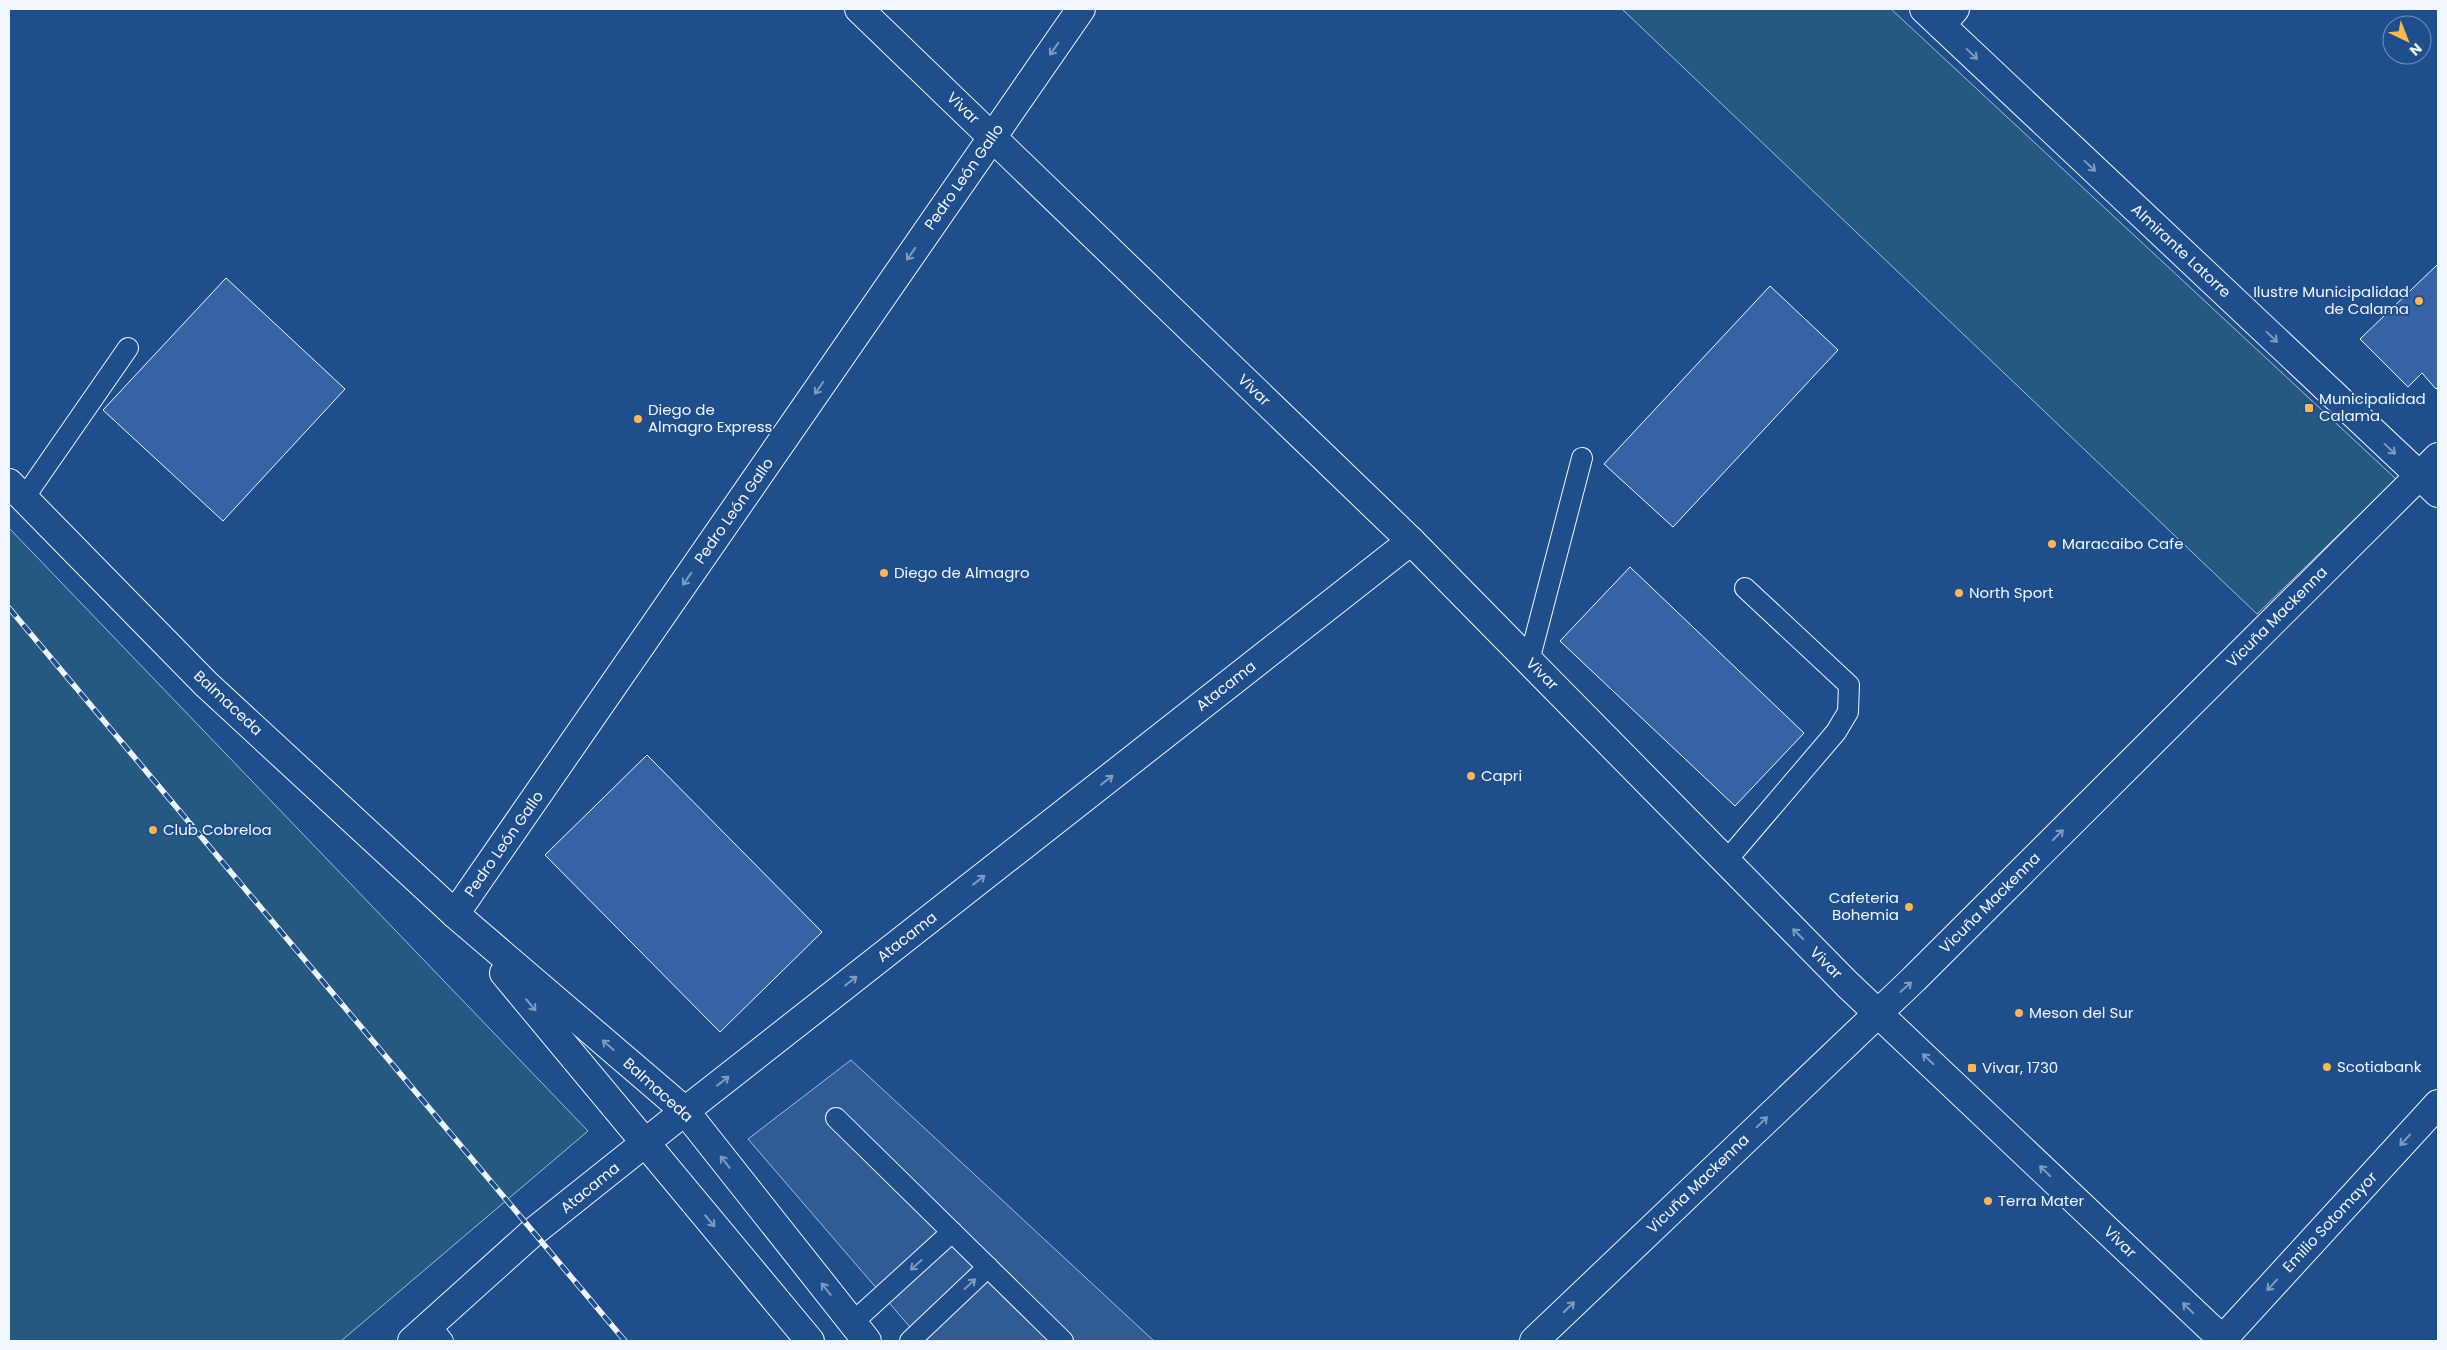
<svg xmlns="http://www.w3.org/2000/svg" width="2447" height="1350" viewBox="0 0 2447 1350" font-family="Poppins,sans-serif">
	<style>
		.green { fill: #245a82; stroke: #a8bbd7 }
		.parking { fill: #305b95; stroke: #a8bbd7 }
		.building { fill: #3563a3; stroke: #f2f6ff }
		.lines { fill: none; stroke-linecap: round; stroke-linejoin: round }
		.lane-casing { stroke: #f2f6ff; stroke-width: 22 }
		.street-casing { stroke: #f2f6ff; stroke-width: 30 }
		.secondary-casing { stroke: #f2f6ff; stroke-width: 30 }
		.primary-casing { stroke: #f2f6ff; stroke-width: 30 }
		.lane { stroke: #1f4e8c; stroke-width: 20 }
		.street { stroke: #1f4e8c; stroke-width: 28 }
		.secondary { stroke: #1f4e8c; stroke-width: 28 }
		.primary { stroke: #1f4e8c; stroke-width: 28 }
		.rail-casing { stroke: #f2f6ff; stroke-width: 5.5 }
		.rail { stroke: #1f4e8c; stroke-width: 4; stroke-dasharray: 11; stroke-linecap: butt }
		.oneway { stroke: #7e9ac0 }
		.poi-dot { fill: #ffb74d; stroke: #1f4e8c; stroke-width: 2 }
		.labels { text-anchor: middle; stroke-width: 4; stroke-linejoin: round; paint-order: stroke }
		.street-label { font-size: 15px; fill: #f2f6ff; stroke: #1f4e8c }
		.poi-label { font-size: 15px; fill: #f2f6ff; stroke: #1f4e8c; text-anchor: start }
	</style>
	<rect width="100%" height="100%" fill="#1f4e8c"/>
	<g class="green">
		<path d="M1622 9H1891L2396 479 2257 614Z"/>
		<path d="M9 528 588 1131 341 1341H9Z"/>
	</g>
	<path class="parking" d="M851 1060 1154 1341H922L748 1139Z"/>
	<g class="building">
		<path d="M2438 264V387L2436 389 2422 373 2408 387 2360 339Z"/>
		<path d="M226 278 345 389 223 521 103 410Z"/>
		<path d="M1770 286 1838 350 1673 527 1604 464Z"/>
		<path d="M1630 567 1804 733 1735 806 1560 641Z"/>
		<path d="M647 755 822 932 720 1032 545 855Z"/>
	</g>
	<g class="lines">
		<g class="lane-casing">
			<g id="lane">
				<path d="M24 498 128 348"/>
				<path d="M1529 661 1582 458"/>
				<path d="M1726 861 1836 732 1848 712 1849 685 1745 588"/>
				<path d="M836 1118 1063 1341"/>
				<path d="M852 1323 952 1232"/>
				<path d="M431 1326 443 1341"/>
				<path d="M910 1341 988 1267"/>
			</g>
		</g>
		<g class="street-casing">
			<g id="street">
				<path d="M859 9 1411 541 1848 985 2224 1341"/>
				<path d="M1941 25 1955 9"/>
				<path d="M685 1111 1411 541"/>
			</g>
		</g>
		<g class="secondary-casing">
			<g id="secondary">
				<path d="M455 914 1081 9"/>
				<path d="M1534 1341 1914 979 2438 457"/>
				<path d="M2221 1341 2438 1104"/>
			</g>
		</g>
		<g class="primary-casing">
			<g id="primary">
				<path d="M1924 9 2438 493"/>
				<path d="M9 483 206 684 455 914 685 1111 867 1341"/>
				<path d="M504 973 810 1341"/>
				<path d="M412 1341 532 1233 685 1111"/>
			</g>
		</g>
		<use href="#lane" class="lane"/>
		<use href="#street" class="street"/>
		<use href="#secondary" class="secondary"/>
		<use href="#primary" class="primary"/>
		<g class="rail-casing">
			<path id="rail" d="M9 608 625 1341"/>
		</g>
		<use href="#rail" class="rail"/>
	</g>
	<defs><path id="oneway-shaft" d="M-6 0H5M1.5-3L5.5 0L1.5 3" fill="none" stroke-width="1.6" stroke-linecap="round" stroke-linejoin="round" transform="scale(1.25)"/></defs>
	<g class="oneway">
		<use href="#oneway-shaft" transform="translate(1054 49) rotate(125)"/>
		<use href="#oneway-shaft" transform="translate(1972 54) rotate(43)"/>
		<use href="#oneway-shaft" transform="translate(2090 166) rotate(43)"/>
		<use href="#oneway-shaft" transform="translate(911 254) rotate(125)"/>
		<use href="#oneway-shaft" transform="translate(2272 337) rotate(43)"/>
		<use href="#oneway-shaft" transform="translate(819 388) rotate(125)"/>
		<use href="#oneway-shaft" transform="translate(2390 449) rotate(43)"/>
		<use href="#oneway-shaft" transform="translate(687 579) rotate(125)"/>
		<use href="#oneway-shaft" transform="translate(1107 780) rotate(-38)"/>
		<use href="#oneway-shaft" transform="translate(2058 835) rotate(-45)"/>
		<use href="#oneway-shaft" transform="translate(979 880) rotate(-38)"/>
		<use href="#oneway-shaft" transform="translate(1798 934) rotate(-135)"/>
		<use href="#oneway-shaft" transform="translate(851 981) rotate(-38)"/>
		<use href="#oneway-shaft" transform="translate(1906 987) rotate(-42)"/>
		<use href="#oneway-shaft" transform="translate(531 1005) rotate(50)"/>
		<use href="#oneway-shaft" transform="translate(608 1045) rotate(-139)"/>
		<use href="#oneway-shaft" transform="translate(1928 1059) rotate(-136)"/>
		<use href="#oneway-shaft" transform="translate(723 1081) rotate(-38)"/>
		<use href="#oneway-shaft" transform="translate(1762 1122) rotate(-44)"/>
		<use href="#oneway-shaft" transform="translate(2405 1140) rotate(133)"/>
		<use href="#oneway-shaft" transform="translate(725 1162) rotate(-128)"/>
		<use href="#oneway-shaft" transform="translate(2045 1171) rotate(-136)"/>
		<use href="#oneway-shaft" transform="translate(710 1221) rotate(50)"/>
		<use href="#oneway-shaft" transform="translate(916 1265) rotate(138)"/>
		<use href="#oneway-shaft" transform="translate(970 1284) rotate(-43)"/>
		<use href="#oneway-shaft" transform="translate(2272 1285) rotate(133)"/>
		<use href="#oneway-shaft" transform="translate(826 1289) rotate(-128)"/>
		<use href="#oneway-shaft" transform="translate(1569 1307) rotate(-44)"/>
		<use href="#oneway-shaft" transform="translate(2188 1308) rotate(-136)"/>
	</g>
	<g class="poi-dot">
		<circle cx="2419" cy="301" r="5"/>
		<rect x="2304" y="403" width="10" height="10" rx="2.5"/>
		<circle cx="638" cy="419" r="5"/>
		<circle cx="2052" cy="544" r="5"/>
		<circle cx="884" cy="573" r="5"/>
		<circle cx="1959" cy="593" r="5"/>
		<circle cx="1471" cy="776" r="5"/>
		<circle cx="153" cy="830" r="5"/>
		<circle cx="1909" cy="907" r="5"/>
		<circle cx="2019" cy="1013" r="5"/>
		<circle cx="2327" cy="1067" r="5"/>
		<rect x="1967" y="1063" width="10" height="10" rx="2.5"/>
		<circle cx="1988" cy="1201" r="5"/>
	</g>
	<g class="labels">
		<g class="street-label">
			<text transform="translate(963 108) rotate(44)" y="5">Vivar</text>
			<text transform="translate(964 177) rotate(-55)" y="5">Pedro León Gallo</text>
			<text transform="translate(2181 251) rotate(43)" y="5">Almirante Latorre</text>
			<text transform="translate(1254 390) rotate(44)" y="5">Vivar</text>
			<text transform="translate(734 511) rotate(-55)" y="5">Pedro León Gallo</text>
			<text transform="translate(2277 617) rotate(-45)" y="5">Vicuña Mackenna</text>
			<text transform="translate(1542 674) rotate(45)" y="5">Vivar</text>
			<text transform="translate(1226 686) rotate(-38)" y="5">Atacama</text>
			<text transform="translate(228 703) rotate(43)" y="5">Balmaceda</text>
			<text transform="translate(504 844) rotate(-55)" y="5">Pedro León Gallo</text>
			<text transform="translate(1990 903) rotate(-45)" y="5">Vicuña Mackenna</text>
			<text transform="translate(907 937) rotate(-38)" y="5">Atacama</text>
			<text transform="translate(1826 963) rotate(45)" y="5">Vivar</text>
			<text transform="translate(658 1090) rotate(42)" y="5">Balmaceda</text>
			<text transform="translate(1698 1184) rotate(-44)" y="5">Vicuña Mackenna</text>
			<text transform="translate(590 1188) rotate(-39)" y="5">Atacama</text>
			<text transform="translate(2330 1222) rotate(-47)" y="5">Emilio Sotomayor</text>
			<text transform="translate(2120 1242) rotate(44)" y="5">Vivar</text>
		</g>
		<g class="poi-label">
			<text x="2409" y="297" text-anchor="end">Ilustre Municipalidad<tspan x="2409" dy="17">de Calama</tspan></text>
			<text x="2319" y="404">Municipalidad<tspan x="2319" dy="17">Calama</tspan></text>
			<text x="648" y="415">Diego de<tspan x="648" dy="17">Almagro Express</tspan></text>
			<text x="2062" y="549">Maracaibo Cafe</text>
			<text x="894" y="578">Diego de Almagro</text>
			<text x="1969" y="598">North Sport</text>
			<text x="1481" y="781">Capri</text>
			<text x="163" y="835">Club Cobreloa</text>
			<text x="1899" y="903" text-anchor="end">Cafeteria<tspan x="1899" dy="17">Bohemia</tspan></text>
			<text x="2029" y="1018">Meson del Sur</text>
			<text x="2337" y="1072">Scotiabank</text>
			<text x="1982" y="1073">Vivar, 1730</text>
			<text x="1998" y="1206">Terra Mater</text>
		</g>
	</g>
	<rect width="2447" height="1350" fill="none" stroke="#f2f6ff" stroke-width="20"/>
	<g transform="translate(2407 40) rotate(137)"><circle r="24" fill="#1f4e8c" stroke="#7391ba"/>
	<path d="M0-4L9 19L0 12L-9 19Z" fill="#ffb74d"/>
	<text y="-8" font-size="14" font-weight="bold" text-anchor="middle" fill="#f2f6ff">N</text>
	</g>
</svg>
